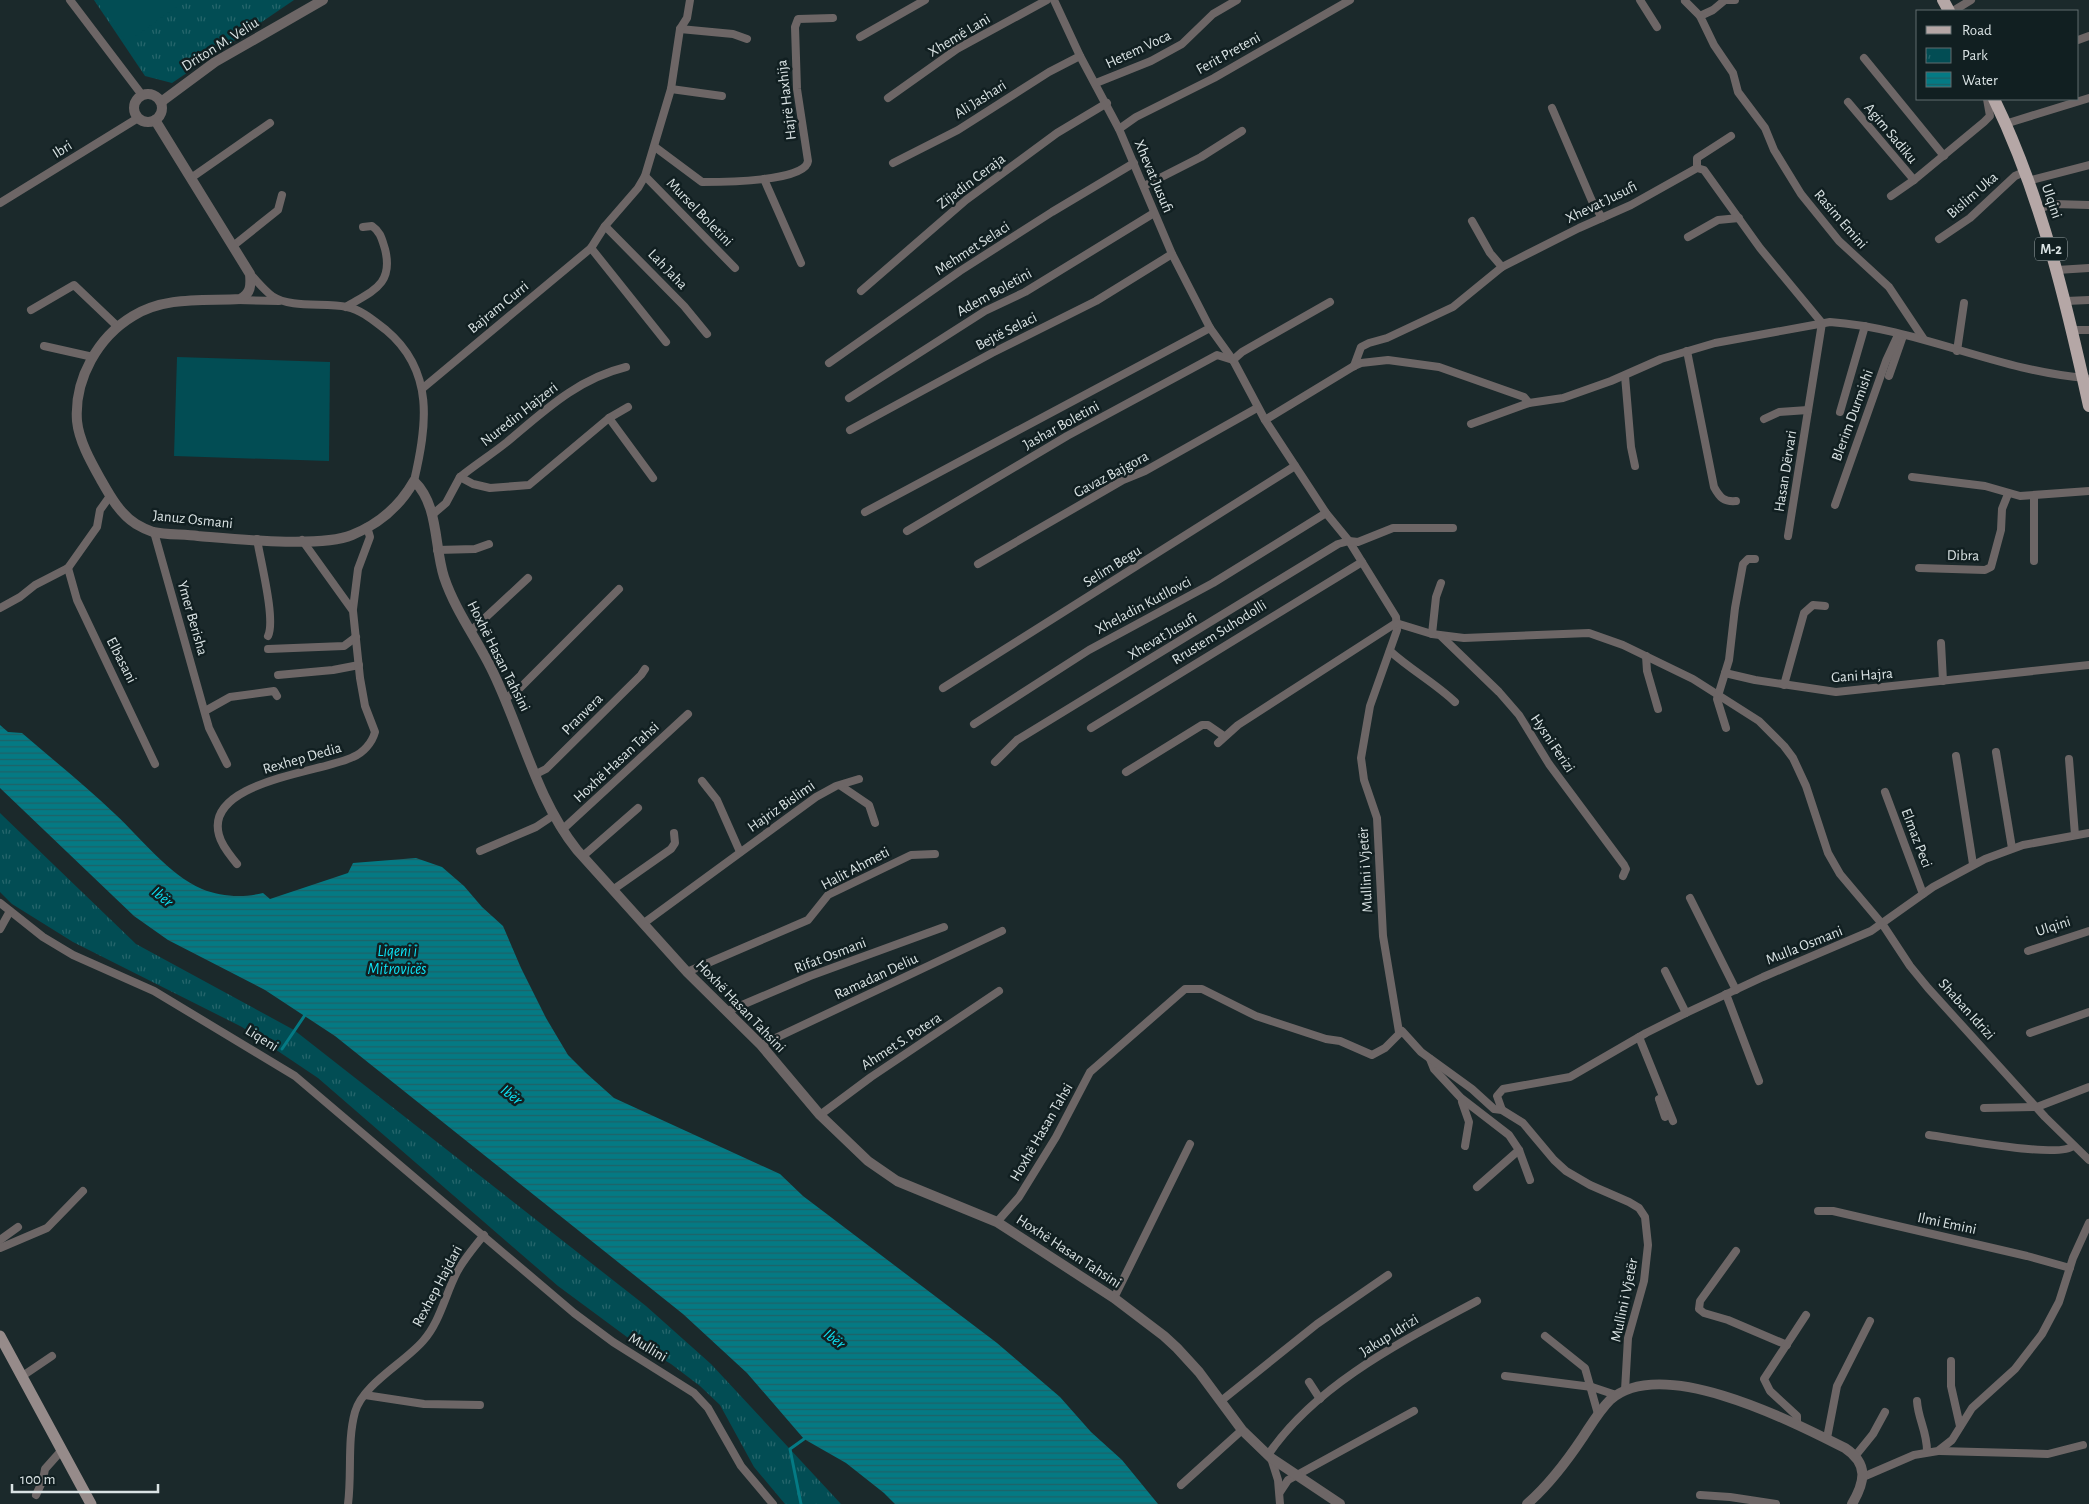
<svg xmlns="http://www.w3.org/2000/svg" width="2089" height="1504" viewBox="0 0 2089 1504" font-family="'Alegreya Sans',sans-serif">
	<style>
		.park { fill: url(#park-tufts) }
		.pitch { fill: #024d54 }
		.water { fill: url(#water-rules) }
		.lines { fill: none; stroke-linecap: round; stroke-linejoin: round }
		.stream { stroke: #047a84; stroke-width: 3 }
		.minor { stroke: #6d6666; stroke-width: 8 }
		.tertiary { stroke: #6d6666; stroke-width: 10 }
		.secondary { stroke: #968b8a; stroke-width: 11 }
		.primary { stroke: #b5a7a6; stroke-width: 12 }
		.labels { text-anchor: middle; stroke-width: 5; stroke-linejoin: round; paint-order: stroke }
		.shield { fill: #111f21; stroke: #9ea8aa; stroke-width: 1 }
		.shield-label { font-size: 14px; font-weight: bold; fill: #dae3e4 }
		.street-label { font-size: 15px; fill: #dae3e4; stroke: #111f21 }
		.water-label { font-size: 16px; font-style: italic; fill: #0ce3f5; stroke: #111f21 }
	</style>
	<defs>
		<pattern id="park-tufts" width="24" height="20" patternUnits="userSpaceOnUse" patternTransform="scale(1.25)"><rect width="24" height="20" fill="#024d54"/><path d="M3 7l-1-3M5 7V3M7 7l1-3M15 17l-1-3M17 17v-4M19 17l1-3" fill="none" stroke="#26666c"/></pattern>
		<pattern id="water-rules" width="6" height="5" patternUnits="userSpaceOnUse" patternTransform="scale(1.25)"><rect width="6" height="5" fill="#047a84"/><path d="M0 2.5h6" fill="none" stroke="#1f6267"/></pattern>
	</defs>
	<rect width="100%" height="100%" fill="#1b292b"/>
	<g class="park">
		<path d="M94 0H294L172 83 145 76Z"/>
		<path d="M0 813 136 944 294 1030 646 1306 711 1364 841 1504H785L754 1467 720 1405 700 1386 671 1364 631 1340 558 1286 318 1078 242 1027 73 942 12 904 0 892Z"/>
	</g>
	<g class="pitch">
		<path d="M96 0H186L126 43Z"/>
		<path d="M177 357 330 362 329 461 174 456Z"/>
	</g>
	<path class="water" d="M0 725 8 732 22 733C53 760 86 786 115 814 142 839 168 874 202 889 221 897 244 898 263 893L270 899 348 873 353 863 416 858 442 867 464 886 482 907 503 926 521 968 546 1018 568 1055 586 1073 614 1098 780 1174 803 1196 997 1343 1060 1397 1091 1432 1122 1460 1158 1504H895L884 1493 846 1463 804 1439 747 1373 683 1314 335 1036 265 990 168 940 134 916 0 788Z"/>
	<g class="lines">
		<g class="stream">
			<path d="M282 1049 305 1015"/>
			<path d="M801 1504 790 1449 804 1439"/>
		</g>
		<g class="minor">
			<path d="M70 0 142 95"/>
			<path d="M1054 0 1080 56 1119 129 1172 254 1210 328 1233 360 1265 420 1326 513 1349 541 1396 617 1397 630 1370 706 1361 758 1364 780 1377 818 1383 936 1399 1032"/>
			<path d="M1640 0 1657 27"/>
			<path d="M1725 0 1713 10 1700 16 1714 45 1733 73 1738 92 1765 128 1774 150 1801 194 1839 241 1889 287 1923 338"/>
			<path d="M1727 0H1735"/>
			<path d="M1685 1 1700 16"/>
			<path d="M1953 11 1971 0"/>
			<path d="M680 29 733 34 747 39"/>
			<path d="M860 37 925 0"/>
			<path d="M2078 40 2089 36"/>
			<path d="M1864 58 1944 156"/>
			<path d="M1096 83 1151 61 1182 44 1213 14 1237 0"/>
			<path d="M671 89 722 96"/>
			<path d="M888 98 957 49 1047 0"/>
			<path d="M1848 102 1914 180"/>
			<path d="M1552 108 1592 201 1602 218"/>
			<path d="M2005 124 2089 98"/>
			<path d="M1119 129 1136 117 1214 78 1350 0"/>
			<path d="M655 147 702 182C720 182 806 182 808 161L797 89 795 27 798 19 833 18"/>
			<path d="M893 163 958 130 1049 72 1080 56"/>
			<path d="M1697 168V158L1731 136"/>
			<path d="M645 176 735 268"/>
			<path d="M191 178 270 123"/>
			<path d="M764 179 801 263"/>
			<path d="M2028 181 2089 165"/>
			<path d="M1144 186 1201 157 1242 131"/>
			<path d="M1891 196 1914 180 1984 122 1990 116 1987 99"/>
			<path d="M0 203 138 118"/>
			<path d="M2038 209 2054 204 2089 205"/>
			<path d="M1472 221 1490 253 1502 267"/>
			<path d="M605 226 684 306 707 334"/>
			<path d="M1688 237 1718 220 1739 218"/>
			<path d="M1939 239 1970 218 2015 176 2024 172"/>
			<path d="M233 246 278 210 282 195"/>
			<path d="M591 248 666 342"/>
			<path d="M2057 270 2089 268"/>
			<path d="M250 274C257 281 264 290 272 296 292 309 324 302 347 307 362 310 374 321 386 330 435 371 427 426 414 481"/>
			<path d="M861 291 966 200 1057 133 1107 103"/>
			<path d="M238 300 279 301"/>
			<path d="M2066 301 2089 300"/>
			<path d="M346 307C372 291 394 285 385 249 382 240 381 232 372 226L363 227"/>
			<path d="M31 310 74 285 117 326"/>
			<path d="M2072 330H2089"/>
			<path d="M44 346 93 357"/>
			<path d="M1687 351 1714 487C1720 498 1724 502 1736 501"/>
			<path d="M1957 351 1964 303"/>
			<path d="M829 363 960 271 1052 212 1134 163"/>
			<path d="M1354 366 1361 347 1369 343 1387 338 1453 307 1502 267 1579 228 1631 205 1697 168 1704 170 1760 248 1822 323 1788 536"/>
			<path d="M1625 376 1631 447 1635 466"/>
			<path d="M1889 376 1903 336"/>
			<path d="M423 388 591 248 605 226 638 188 645 176 671 89 680 29 687 18 690 0"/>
			<path d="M849 398 985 311 1025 292 1154 213"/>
			<path d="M1840 412 1865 326"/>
			<path d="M609 418 653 478"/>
			<path d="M1764 419 1779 412 1808 410"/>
			<path d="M1265 420 1354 366 1361 363 1388 360 1439 367 1524 397 1529 403"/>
			<path d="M1471 424 1529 403 1563 398 1611 381 1661 359 1715 343 1830 322C1917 328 1998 371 2086 378"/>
			<path d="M850 430 992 353 1096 301 1172 254"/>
			<path d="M460 477C475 465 492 454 507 442 544 411 577 379 626 367"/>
			<path d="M1912 477 1985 486 2020 496 2089 491"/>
			<path d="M1835 505 1886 361 1898 335"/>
			<path d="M865 512 1210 328"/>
			<path d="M432 515 446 503 460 477 473 484 490 488 529 485 609 418 628 407"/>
			<path d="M907 531 1067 436 1217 355 1233 360 1242 352 1330 302"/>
			<path d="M154 532 209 728 227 764"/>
			<path d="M257 539C260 559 276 620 268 636"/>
			<path d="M437 550 475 549 489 544"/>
			<path d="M2034 561V496"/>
			<path d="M978 564 1123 480 1145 471 1257 408"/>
			<path d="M68 568 77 600 155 764"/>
			<path d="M1919 568 1985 570 1991 567 2001 530 2002 509 2008 494"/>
			<path d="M0 608 20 597 35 585 68 568 97 527 100 510 110 496"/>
			<path d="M353 609 358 569 370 537 367 527"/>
			<path d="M1396 623 1432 634 1464 638 1589 633 1623 645 1693 679 1759 721 1784 746 1793 758 1806 786 1828 853 1840 874 1883 925 1910 966 1928 988 2045 1117 2089 1160"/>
			<path d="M471 631 528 578"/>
			<path d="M1432 634 1436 597 1441 583"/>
			<path d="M1441 636 1499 692 1519 715 1549 764 1624 865 1626 869 1623 876"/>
			<path d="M1941 643 1943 681"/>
			<path d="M268 649 344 646 356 637"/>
			<path d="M1390 651C1411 670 1435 683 1455 702"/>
			<path d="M1646 656 1647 671 1658 709"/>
			<path d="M1725 673 1755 680 1836 692 2089 665"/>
			<path d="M278 675 333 670 359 665"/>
			<path d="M1784 685 1804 613 1813 605 1825 606"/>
			<path d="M943 688 1295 466"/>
			<path d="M505 699 520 688 619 589"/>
			<path d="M205 711 230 697 274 691 277 696"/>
			<path d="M974 724 1089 650 1213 583 1326 513"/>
			<path d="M1091 728 1362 562"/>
			<path d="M1726 728 1717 699 1729 660 1735 608 1743 564 1748 559H1755"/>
			<path d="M1218 743 1238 725 1396 623"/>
			<path d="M1996 752 2012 848"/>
			<path d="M1956 756 1973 864"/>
			<path d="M2069 759 2075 835"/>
			<path d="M995 762 1017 740 1338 544 1349 541 1358 542 1393 528H1453"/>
			<path d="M1126 772 1202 725H1208L1224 736"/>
			<path d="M536 774 546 769 641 675 645 669"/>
			<path d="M702 781 717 800 740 852"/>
			<path d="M841 786 869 805 875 823"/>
			<path d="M1885 792 1923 894"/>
			<path d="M562 830 688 714"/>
			<path d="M480 851 536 827 554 815"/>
			<path d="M583 856 638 808"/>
			<path d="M237 864C231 856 222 847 219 835 204 781 323 772 353 757 363 753 372 743 375 732L365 706 360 678 353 611 302 540"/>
			<path d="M614 889 671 849 675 843 674 833"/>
			<path d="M1690 898 1736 990"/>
			<path d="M0 903 43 937 73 955 154 991 295 1076 574 1313 613 1342 694 1393 708 1408 741 1466 773 1504"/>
			<path d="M644 923 816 797 836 786 859 779"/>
			<path d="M0 929 10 911"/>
			<path d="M2028 951 2089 931"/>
			<path d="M1665 971 1686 1013"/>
			<path d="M687 972 808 920 828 895 911 855 935 854"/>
			<path d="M1726 994 1759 1081"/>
			<path d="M728 1011 810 976 944 927"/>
			<path d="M2030 1033 2089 1012"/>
			<path d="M1639 1037 1673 1121"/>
			<path d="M761 1045 1002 931"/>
			<path d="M1430 1059 1434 1069 1461 1098 1509 1135 1519 1150 1530 1180"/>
			<path d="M1659 1099 1665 1117"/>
			<path d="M1462 1102 1469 1122 1465 1146"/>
			<path d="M1984 1108 2037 1107 2089 1087"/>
			<path d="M1502 1110 1497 1096 1503 1089 1570 1077 1646 1033 1686 1013 1763 977 1871 931 1933 887 1985 859 2023 845 2089 833"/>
			<path d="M820 1115 871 1077 999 991"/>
			<path d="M1929 1135C1952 1138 2060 1159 2073 1146"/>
			<path d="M1477 1187 1519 1150"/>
			<path d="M1818 1211H1833L2027 1256 2070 1268"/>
			<path d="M997 1222 1019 1197 1056 1137 1090 1072 1185 989H1202L1256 1016 1326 1039 1340 1041 1372 1055 1385 1048 1402 1031 1421 1052 1472 1089 1494 1109 1502 1110 1523 1123 1554 1160 1566 1171 1590 1185 1629 1202 1639 1208 1645 1217 1648 1245 1644 1281 1628 1338 1625 1390"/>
			<path d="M0 1240 18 1227"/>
			<path d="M0 1248 47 1228 83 1191"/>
			<path d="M1736 1251 1700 1301 1699 1309 1704 1313 1728 1320 1787 1345"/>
			<path d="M1114 1298 1190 1144"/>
			<path d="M1545 1336 1585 1368 1598 1414"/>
			<path d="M1951 1361V1386L1960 1426"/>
			<path d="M1505 1376 1592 1387 1616 1395"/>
			<path d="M21 1377 52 1356"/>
			<path d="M1309 1382 1320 1399"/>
			<path d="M365 1395 424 1404 480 1405"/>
			<path d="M1221 1401 1317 1324 1388 1275"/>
			<path d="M1917 1401C1918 1419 1927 1431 1927 1451"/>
			<path d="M1797 1425V1416L1770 1391 1764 1379 1806 1315"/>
			<path d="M1827 1438 1837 1386 1870 1321"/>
			<path d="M1940 1451 2048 1454 2083 1445"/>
			<path d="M1268 1455C1316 1384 1403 1341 1477 1301"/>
			<path d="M1856 1455 1873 1434 1885 1412"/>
			<path d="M1271 1458 1278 1480 1280 1504"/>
			<path d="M1863 1477 1914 1455 1938 1451 1952 1440 1972 1408 2015 1369 2042 1334 2059 1302 2073 1258 2089 1223"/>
			<path d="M1181 1485 1242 1430"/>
			<path d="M1280 1492 1288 1480 1414 1411"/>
			<path d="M36 1495 43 1480 45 1469 61 1451"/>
			<path d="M1700 1495 1730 1497 1776 1504"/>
			<path d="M348 1504C352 1474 347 1441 355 1412 363 1384 404 1363 423 1341 440 1322 445 1295 457 1272 464 1259 474 1247 484 1235"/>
		</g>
		<g class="tertiary">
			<circle cx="148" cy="108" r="14"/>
			<path d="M161 102 215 62 323 0"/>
			<path d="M155 120 250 274C251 285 251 294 240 299 204 301 165 296 133 316 98 337 74 379 77 421 79 441 91 462 101 480 110 496 120 514 136 524 141 527 147 530 153 532 167 535 184 534 198 536 235 539 320 548 352 535 379 524 400 506 414 481 439 505 434 546 444 577 455 610 476 638 491 668 521 728 535 797 577 850L687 972 761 1045 820 1115 868 1161 897 1181 997 1222 1114 1298 1164 1336 1177 1348 1199 1372 1242 1430 1271 1458 1340 1504"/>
			<path d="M1527 1504C1549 1485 1567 1461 1583 1437 1591 1425 1599 1411 1610 1400 1662 1354 1793 1422 1845 1448 1869 1464 1865 1482 1852 1504"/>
		</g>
		<path class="secondary" d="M0 1336 91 1504"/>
		<g class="primary">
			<path d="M1943 0 1949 11"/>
			<path d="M1994 99C2041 196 2066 301 2089 406"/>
		</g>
	</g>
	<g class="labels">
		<rect class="shield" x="2035" y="237.5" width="32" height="23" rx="4"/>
		<g class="shield-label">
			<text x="2051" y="254">M-2</text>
		</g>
		<g class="street-label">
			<text transform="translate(959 35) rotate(-31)" y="5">Xhemë Lani</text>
			<text transform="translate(220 44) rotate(-32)" y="5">Driton M. Veliu</text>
			<text transform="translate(1138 49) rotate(-25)" y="5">Hetem Voca</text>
			<text transform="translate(1228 53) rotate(-29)" y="5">Ferit Preteni</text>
			<text transform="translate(980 99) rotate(-32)" y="5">Ali Jashari</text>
			<text transform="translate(786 100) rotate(-97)" y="5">Hajrë Haxhija</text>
			<text transform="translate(1891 133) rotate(50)" y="5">Agim Sadiku</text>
			<text transform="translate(62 149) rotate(-32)" y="5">Ibri</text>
			<text transform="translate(1154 176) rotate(67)" y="5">Xhevat Jusufi</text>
			<text transform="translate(971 181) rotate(-37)" y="5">Zijadin Ceraja</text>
			<text transform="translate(1972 195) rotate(-41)" y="5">Bislim Uka</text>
			<text transform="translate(2052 201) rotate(71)" y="5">Ulqini</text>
			<text transform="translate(1601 202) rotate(-26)" y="5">Xhevat Jusufi</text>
			<text transform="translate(700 212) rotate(46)" y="5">Mursel Boletini</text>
			<text transform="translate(1841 219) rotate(49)" y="5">Rasim Emini</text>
			<text transform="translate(972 248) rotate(-33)" y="5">Mehmet Selaci</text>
			<text transform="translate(668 269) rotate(46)" y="5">Lah Jaha</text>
			<text transform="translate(994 292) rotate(-29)" y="5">Adem Boletini</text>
			<text transform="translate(498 307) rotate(-39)" y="5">Bajram Curri</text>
			<text transform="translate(1006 331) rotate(-27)" y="5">Bejtë Selaci</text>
			<text transform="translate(519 414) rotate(-38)" y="5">Nuredin Hajzeri</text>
			<text transform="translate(1852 415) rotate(-70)" y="5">Blerim Durmishi</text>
			<text transform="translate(1061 425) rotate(-29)" y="5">Jashar Boletini</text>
			<text transform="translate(1785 471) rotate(-81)" y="5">Hasan Dërvari</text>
			<text transform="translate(1111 474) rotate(-28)" y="5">Gavaz Bajgora</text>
			<text transform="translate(193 519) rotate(6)" y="5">Januz Osmani</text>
			<text transform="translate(1963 555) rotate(1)" y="5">Dibra</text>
			<text transform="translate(1112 566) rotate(-32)" y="5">Selim Begu</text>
			<text transform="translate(1143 605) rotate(-28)" y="5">Xheladin Kutllovci</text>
			<text transform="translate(193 618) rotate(74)" y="5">Ymer Berisha</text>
			<text transform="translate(1219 632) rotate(-32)" y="5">Rrustem Suhodolli</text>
			<text transform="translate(1162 636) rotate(-31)" y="5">Xhevat Jusufi</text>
			<text transform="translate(499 656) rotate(63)" y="5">Hoxhë Hasan Tahsini</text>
			<text transform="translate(122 660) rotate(63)" y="5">Elbasani</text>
			<text transform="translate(1862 675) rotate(-4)" y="5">Gani Hajra</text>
			<text transform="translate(582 714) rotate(-45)" y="5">Pranvera</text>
			<text transform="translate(1553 743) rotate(56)" y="5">Hysni Ferizi</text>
			<text transform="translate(302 758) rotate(-16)" y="5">Rexhep Dedia</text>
			<text transform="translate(616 762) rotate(-43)" y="5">Hoxhë Hasan Tahsi</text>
			<text transform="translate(781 806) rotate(-35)" y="5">Hajriz Bislimi</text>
			<text transform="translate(1917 838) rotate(69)" y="5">Elmaz Peci</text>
			<text transform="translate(855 868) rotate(-28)" y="5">Halit Ahmeti</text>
			<text transform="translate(1365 870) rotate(-93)" y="5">Mullini i Vjetër</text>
			<text transform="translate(2053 926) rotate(-18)" y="5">Ulqini</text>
			<text transform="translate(1804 945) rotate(-22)" y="5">Mulla Osmani</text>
			<text transform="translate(830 955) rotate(-21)" y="5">Rifat Osmani</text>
			<text transform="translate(876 976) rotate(-25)" y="5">Ramadan Deliu</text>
			<text transform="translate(741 1006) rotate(46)" y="5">Hoxhë Hasan Tahsini</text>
			<text transform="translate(1967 1009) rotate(48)" y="5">Shaban Idrizi</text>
			<text transform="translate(262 1038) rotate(32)" y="5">Liqeni</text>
			<text transform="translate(901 1041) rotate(-33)" y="5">Ahmet S. Potera</text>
			<text transform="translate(1041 1132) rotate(-60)" y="5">Hoxhë Hasan Tahsi</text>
			<text transform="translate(1947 1223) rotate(12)" y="5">Ilmi Emini</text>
			<text transform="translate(1069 1251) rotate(33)" y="5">Hoxhë Hasan Tahsini</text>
			<text transform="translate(437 1286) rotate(-62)" y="5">Rexhep Hajdari</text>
			<text transform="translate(1624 1300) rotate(-78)" y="5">Mullini i Vjetër</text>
			<text transform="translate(1389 1335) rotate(-32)" y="5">Jakup Idrizi</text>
			<text transform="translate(648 1347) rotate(31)" y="5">Mullini</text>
		</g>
		<g class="water-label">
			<text transform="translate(163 896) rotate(38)" y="6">Ibër</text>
			<text x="397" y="956">Liqeni i<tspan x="397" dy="18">Mitrovicës</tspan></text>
			<text transform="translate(512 1094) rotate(37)" y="6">Ibër</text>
			<text transform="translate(835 1338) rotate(37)" y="6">Ibër</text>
		</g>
	</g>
	<rect x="1916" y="10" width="162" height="90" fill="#111f21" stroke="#616d6f"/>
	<rect x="1926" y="26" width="25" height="8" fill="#b5a7a6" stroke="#616d6f"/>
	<text x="1962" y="35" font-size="15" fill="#dae3e4">Road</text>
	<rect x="1926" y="48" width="25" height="15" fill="url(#park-tufts)" stroke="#616d6f"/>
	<text x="1962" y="60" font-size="15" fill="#dae3e4">Park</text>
	<rect x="1926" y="72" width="25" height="15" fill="url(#water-rules)" stroke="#616d6f"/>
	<text x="1962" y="85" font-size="15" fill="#dae3e4">Water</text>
	<path d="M12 1484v8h146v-8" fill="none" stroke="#dae3e4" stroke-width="2.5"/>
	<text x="20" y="1484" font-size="15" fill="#dae3e4" stroke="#111f21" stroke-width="4" paint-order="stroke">100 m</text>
</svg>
